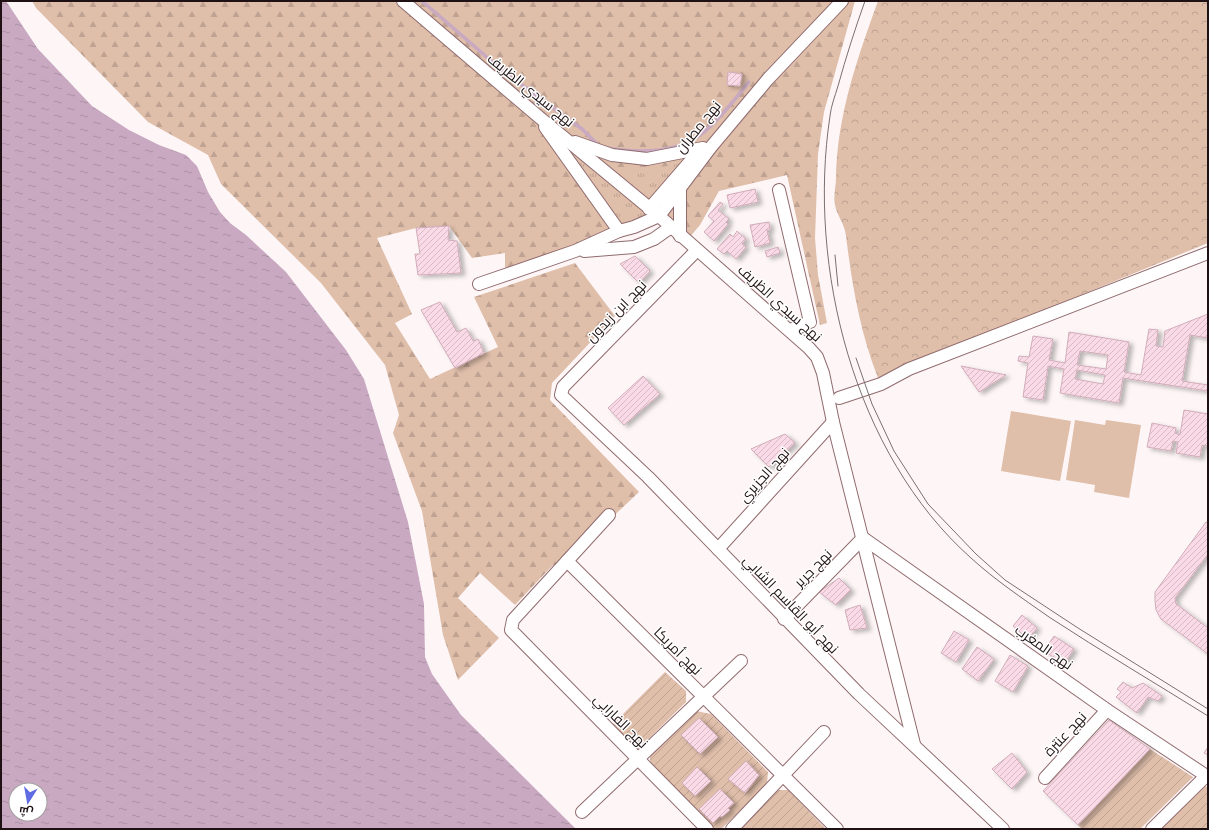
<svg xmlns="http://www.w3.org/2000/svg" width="1209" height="830" viewBox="0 0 1209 830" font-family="Quicksand,Cairo,sans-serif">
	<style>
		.grass { fill: url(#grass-tufts) }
		.forest { fill: url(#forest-firs) }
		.park { fill: url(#park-crowns) }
		.garden { fill: url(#garden-furrows) }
		.pitch { fill: #dfbeaa }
		.water { fill: url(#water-ripples); fill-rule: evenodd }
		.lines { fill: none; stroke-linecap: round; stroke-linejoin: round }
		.stream { stroke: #c8a9c1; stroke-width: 3.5 }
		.building { fill: url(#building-hatch); stroke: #d1acba; fill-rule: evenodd; filter: url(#shadow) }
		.minor-casing { stroke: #906b6e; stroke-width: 14 }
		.minor { stroke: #fff; stroke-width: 12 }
		.tram { stroke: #7b6f70; stroke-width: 1 }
		.labels { text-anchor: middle; stroke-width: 3; stroke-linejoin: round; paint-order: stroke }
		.street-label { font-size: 14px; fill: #1f1113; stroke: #fff }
	</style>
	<defs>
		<pattern id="grass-tufts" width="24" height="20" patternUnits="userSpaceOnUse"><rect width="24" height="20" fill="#dfbeaa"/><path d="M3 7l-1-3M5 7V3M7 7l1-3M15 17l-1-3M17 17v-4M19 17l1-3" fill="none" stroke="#bfa291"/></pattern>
		<pattern id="forest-firs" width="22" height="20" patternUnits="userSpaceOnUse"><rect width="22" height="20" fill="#dfbeaa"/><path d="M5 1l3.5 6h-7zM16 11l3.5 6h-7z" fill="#bfa291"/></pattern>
		<pattern id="park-crowns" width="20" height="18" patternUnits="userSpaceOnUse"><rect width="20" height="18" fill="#dfbeaa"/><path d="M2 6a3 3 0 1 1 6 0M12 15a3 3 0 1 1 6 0" fill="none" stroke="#bfa291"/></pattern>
		<pattern id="garden-furrows" width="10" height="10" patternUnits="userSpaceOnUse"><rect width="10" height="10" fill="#dfbeaa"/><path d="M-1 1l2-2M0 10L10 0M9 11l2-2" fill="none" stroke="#bfa291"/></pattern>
		<pattern id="water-ripples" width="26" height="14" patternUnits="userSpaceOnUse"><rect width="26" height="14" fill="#c8a9c1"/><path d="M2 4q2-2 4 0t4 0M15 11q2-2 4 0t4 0" fill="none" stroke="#ab90a5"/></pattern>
		<pattern id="building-hatch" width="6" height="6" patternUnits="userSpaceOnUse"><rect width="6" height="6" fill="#fadae6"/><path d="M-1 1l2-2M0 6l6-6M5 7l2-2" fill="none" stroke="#d6bac4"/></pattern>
		<filter id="shadow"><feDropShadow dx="4" dy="2.5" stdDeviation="2" flood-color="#0004"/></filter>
	</defs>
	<rect width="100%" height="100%" fill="#fef6f6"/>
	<path class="grass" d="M566 150 604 165 697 159 689 238 651 204 646 215 624 225 615 219Z"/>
	<path class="forest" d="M32 1H855L824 112 818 154 815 238 818 275 827 323 820 325 787 175 719 191 700 225 689 238 677 218V200L696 159C666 168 636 172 604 165 592 163 579 155 567 150L615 219 624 225 573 248 505 268V253L472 258 449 226 416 228 377 238 412 314 395 323 430 379 498 347 474 297 575 263 615 316 552 383 550 400 639 492 565 562 553 565 515 605 480 573 458 598 499 638 458 680 443 635 422 511 393 433 399 415 385 365 321 283 221 184 208 155 148 122 36 8Z"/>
	<path class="park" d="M878 1H1208V243L878 378C860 332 852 285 846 236 845 224 837 216 835 205 833 197 836 186 836 178 837 116 857 59 878 1Z"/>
	<g class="garden">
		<path d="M665 672 686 691V702L636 751 611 726Z"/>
		<path d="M696 711 711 714 768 772 767 784 721 829H711L650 767V756Z"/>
		<path d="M1150 749 1193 777 1140 829H1082L1078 825Z"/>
		<path d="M1204 785 1208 788V829H1161Z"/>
		<path d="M777 790H788L826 829H737Z"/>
	</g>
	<g class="pitch">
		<path d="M1011 411 1071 421 1060 481 1001 471Z"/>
		<path d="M1075 420 1105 425 1106 420 1141 425 1129 498 1094 492 1095 485 1066 480Z"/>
	</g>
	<path class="water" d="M1 1H6L38 49 92 106 129 130 159 145 186 155 197 166 208 192 220 212 230 223 246 235 286 272 346 350 364 379 408 522 424 604 425 657 432 674 461 715 576 829H1ZM16 790H40V814H16Z"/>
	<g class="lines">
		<g class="stream">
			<path d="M422 1 504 72 582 129 599 146"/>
			<path d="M607 148C638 153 677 154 704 132 721 118 735 99 749 82"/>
		</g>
	</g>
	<g class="building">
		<path d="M728 72 742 74 740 86 727 85Z"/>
		<path d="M755 189 758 202 730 208 727 195Z"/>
		<path d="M720 202 723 204 718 210 729 219 726 222 728 224 714 241 704 232 714 221 708 216Z"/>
		<path d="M769 222 770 230H767L770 243 755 247 750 225Z"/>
		<path d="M449 226 448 240 457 241 461 273 418 275 415 254H420L416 228Z"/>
		<path d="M737 231 746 239 742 244 746 247 736 259 727 251 724 254 717 249 730 234 733 237Z"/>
		<path d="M778 247 780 253 767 257 765 251Z"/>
		<path d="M635 256 650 271 639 283 620 264Z"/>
		<path d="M440 302 457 332 466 328 473 341 478 339 484 353 455 368 421 310Z"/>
		<path d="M1208 314V338L1190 335 1182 381 1208 385V391L1123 378 1119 403 1060 393 1064 369 1048 366 1043 400 1023 397 1028 363 1018 361 1019 356 1029 357 1033 336 1053 339 1049 360 1065 363 1069 332 1129 342 1124 372 1141 375 1149 329 1158 330 1156 346 1163 347 1165 331ZM1080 351 1108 355 1106 369 1077 365ZM1077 370 1105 375 1103 384 1075 379Z"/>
		<path d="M961 366 1006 375 979 392Z"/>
		<path d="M643 376 660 394 624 425 608 408Z"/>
		<path d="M1184 410 1208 414V446L1202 445 1200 457 1176 453 1178 442 1173 441 1171 451 1147 447 1152 423 1176 428 1175 433 1180 435Z"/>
		<path d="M785 434 795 443 769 467 751 449Z"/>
		<path d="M1206 522 1208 523V554L1175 598 1176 604 1208 628V654L1161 619 1156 610 1155 601V592Z"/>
		<path d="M839 578 851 590 836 605 819 592Z"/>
		<path d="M860 605 867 628 850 630 845 610Z"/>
		<path d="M1022 615 1037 628 1028 639 1013 626Z"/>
		<path d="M954 631 969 640 956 662 941 653Z"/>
		<path d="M1054 636 1074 649 1064 664 1044 651Z"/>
		<path d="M977 647 994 659 978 681 962 669Z"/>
		<path d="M1010 655 1028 666 1013 692 995 681Z"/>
		<path d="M1123 682 1132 688 1143 683 1162 696 1158 701 1148 697 1137 713 1116 697 1121 692 1117 689Z"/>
		<path d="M699 718 718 737 700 754 681 735Z"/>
		<path d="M1109 720 1150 749 1078 825 1043 791Z"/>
		<path d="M1208 747V755L1204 753Z"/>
		<path d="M1012 753 1027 772 1012 789 992 769Z"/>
		<path d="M746 761 759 775 745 793 728 779Z"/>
		<path d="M697 767 711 781 695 796 682 783Z"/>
		<path d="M720 789 734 803 728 808 730 810 722 817 720 816 713 823 699 809Z"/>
	</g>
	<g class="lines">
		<g class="minor-casing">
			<g id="minor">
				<path d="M403 1 539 117 659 216 809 348 817 357 823 373 833 422 914 744"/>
				<path d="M545 127 619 231"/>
				<path d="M575 142 612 155 647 159 703 148"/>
				<path d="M680 190V236"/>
				<path d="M779 190 810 322 790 330"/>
				<path d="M649 209 701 149"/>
				<path d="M697 250 563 387 561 395 648 477 859 694 1003 829"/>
				<path d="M584 251 634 247 654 239 671 227"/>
				<path d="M479 284 575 251 619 231 634 227 659 216 711 147 768 79 842 1"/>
				<path d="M839 398 881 384 909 369 1208 253"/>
				<path d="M863 538 1107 710 1208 777"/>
				<path d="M718 549 833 422"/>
				<path d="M567 561 609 515"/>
				<path d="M784 619 863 538"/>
				<path d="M1045 778 1107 710"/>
				<path d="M582 812 741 661"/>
				<path d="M707 829 511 630 513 620 567 561 837 829"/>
				<path d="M732 829 824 732"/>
				<path d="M1152 829 1206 776"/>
			</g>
		</g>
		<use href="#minor" class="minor"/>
		<g class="tram">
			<path d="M865 1C855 29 846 57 838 86 835 96 831 106 830 116 807 267 854 454 971 558 995 580 1022 598 1049 617 1101 651 1155 683 1208 716"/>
			<path d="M835 255 838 286"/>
			<path d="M856 358 872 404 894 451 928 504 976 554 1005 580 1078 628 1208 709"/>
		</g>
	</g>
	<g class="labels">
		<g class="street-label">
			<text transform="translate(531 90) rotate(39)" y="5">نهج سيدي الظريف</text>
			<text transform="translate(698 127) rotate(-51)" y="5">نهج مطران</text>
			<text transform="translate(780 303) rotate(42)" y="5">نهج سيدي الظريف</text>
			<text transform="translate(616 311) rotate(-46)" y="5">نهج ابن زيدون</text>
			<text transform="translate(764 475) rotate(-48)" y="5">نهج الجزيري</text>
			<text transform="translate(813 568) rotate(-45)" y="5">نهج جرير</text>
			<text transform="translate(791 604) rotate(46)" y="5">نهج أبو القاسم الشابي</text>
			<text transform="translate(1044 647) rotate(35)" y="5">نهج المغرب</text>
			<text transform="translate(678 651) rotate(45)" y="5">نهج أمريكا</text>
			<text transform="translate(621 721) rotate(45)" y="5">نهج الفارابي</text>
			<text transform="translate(1065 734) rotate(-47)" y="5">نهج عنترة</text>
		</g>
	</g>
	<rect width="1209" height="830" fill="none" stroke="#1f1113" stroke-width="4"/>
	<g transform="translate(28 802) rotate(191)"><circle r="19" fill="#ffffff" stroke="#a5a0a1"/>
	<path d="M0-3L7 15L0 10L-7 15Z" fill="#5f6be3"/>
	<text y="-6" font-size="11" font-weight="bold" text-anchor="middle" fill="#1f1113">ش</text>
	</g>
</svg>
